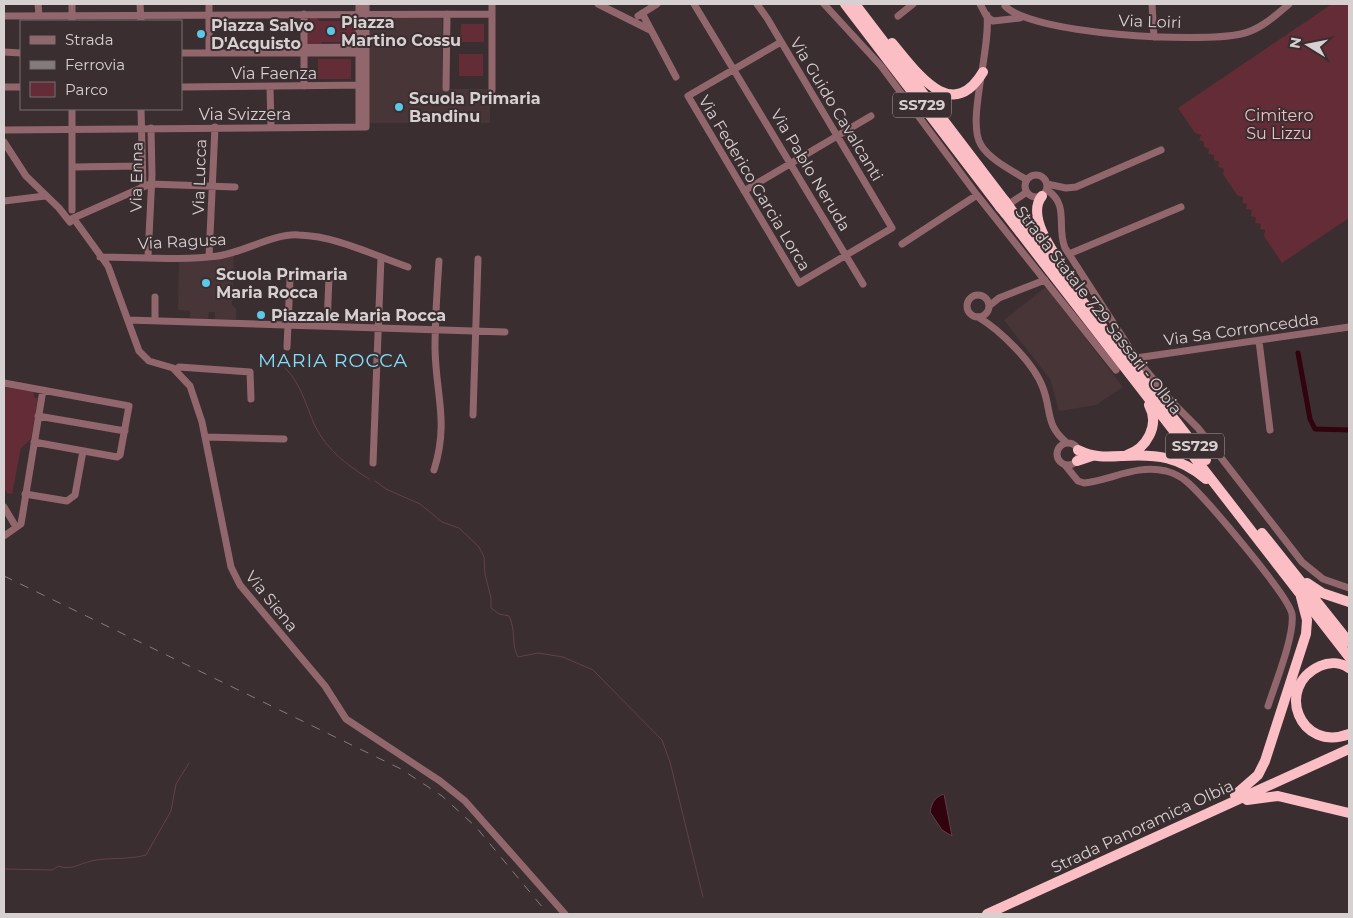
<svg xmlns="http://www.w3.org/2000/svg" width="1353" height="918" font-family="Montserrat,sans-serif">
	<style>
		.built { fill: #483537 }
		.green { fill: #632c36 }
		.water { fill: #30030f; stroke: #624049 }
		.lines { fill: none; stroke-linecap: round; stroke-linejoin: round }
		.stream { stroke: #624049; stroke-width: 1 }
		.canal { stroke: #30030f; stroke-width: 5 }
		.minor { stroke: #91676d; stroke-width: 7 }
		.highway { stroke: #fcbec5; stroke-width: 10 }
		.rail { stroke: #847b7c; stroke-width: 1; stroke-dasharray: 9 9; stroke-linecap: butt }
		.highway-bridge { stroke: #fcbec5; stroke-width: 10 }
		.poi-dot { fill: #5cc7e7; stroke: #3a2e30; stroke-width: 2 }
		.labels { text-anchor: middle; stroke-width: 4; stroke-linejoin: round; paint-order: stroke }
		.shield { fill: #3a2e30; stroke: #a89fa1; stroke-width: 1 }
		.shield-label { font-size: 15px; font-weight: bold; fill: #d7d0d1 }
		.street-label { font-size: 16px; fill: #d7d0d1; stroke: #3a2e30 }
		.poi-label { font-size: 16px; font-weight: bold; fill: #d7d0d1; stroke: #3a2e30; text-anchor: start }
		.park-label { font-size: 16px; fill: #f2bec4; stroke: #3a2e30 }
		.quarter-label { font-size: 19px; letter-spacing: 1px; fill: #7fdffd; stroke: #3a2e30 }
	</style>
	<rect width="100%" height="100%" fill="#3a2e30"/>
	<path class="built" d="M368 17H442L443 89H490V123H368Z
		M234 255 232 305 236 309V319H215V312H209L208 319 190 318V311L178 310 179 260 210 261Z
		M1046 287 1123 387 1096 405 1059 411 1050 379 1004 320Z"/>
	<path class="green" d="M1332 4H1349V218L1282 263 1264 236 1265 230 1260 229 1261 224 1255 223 1256 218 1251 216 1252 210 1246 209 1247 204 1242 203 1243 197 1237 195 1223 174 1224 169 1218 167 1219 162 1214 160V155L1208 154 1209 149 1204 147V142L1199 140 1201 135 1195 133 1178 108Z
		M310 17H316L319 21H356V42H321L322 45 307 46V28L310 25Z
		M461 24H484V42H460Z
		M459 54H483V76H459Z
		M318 59H351V79H318Z
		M4 387 34 392V397L38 398 31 439 21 448 12 494 7 493 4 487Z"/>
	<path class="water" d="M944 794 952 836 942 830 930 812C932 802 935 797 944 794Z"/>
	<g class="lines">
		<path class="stream" d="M285 368C301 383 306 406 315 426 327 450 347 465 369 479
			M375 481 386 489 420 504 442 522 459 528 479 547 484 557 485 574 491 598V608L499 614 509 616C516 629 511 645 518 657L538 653 563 657 593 670 662 740 670 762 703 897
			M4 869 52 870 59 866C70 871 79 864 91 861 109 857 129 860 146 855L171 811 176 784 189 763"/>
		<path class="canal" d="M1298 353 1310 419 1315 429 1349 430"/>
		<path class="minor" d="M38 4 39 15
			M72 4V21
			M140 4 141 21
			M209 4V53
			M598 4 650 30
			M694 4 863 284
			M757 4 767 18 892 228 799 283 688 96 781 42
			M824 4 881 66 977 195 1116 370
			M980 4 987 17 993 21 1020 18
			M1152 4 1154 37
			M1005 6C1033 35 1200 43 1241 34 1260 30 1275 16 1289 4
			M642 13 676 77
			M987 15C991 49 966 122 981 145 990 160 1013 171 1027 180
			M4 16 492 14
			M638 16 657 4
			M898 16 913 4
			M262 48 366 47
			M4 52 21 53
			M181 53H366
			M304 86V14
			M4 87H21
			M181 87 366 85
			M270 87 271 127
			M446 88 447 14
			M492 90V4
			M72 109V210
			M141 109 143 186
			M359 127V4
			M4 130 366 127V4
			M4 142 26 176 59 208 70 222
			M72 167 142 166
			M1025 186a11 11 0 1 1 22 0a11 11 0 1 1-22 0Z
			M1047 184 1066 188 1076 187 1161 150
			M1047 190C1070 205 1056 226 1065 248L1136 358 1173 403 1198 428 1302 562 1323 579 1349 588
			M744 191 871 116
			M4 201 45 196
			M1012 202 1027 192
			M74 219 108 266 139 351 149 361 173 368 190 386 202 422 231 567 240 585 325 686 346 719 440 781 465 801 565 914
			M69 220 150 184 235 187
			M902 244 977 195
			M1069 254 1181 207
			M100 257C139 257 180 261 218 256 245 252 274 233 299 235 336 236 373 255 408 267
			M148 257 152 175 151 128
			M209 257 215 127
			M967 306a11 11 0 1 1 22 0a11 11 0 1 1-22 0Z
			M989 306 999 298 1045 280
			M978 317C1000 330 1034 363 1043 388 1052 412 1045 425 1067 443
			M128 320 505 332
			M155 321V297
			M327 326 329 277
			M1259 341 1270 430
			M287 347 290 279
			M1136 358 1349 327
			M175 370 179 367 250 372 251 399
			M4 383 129 406 120 455 117 457 34 442
			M473 415 478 259
			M38 416 125 431
			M205 437 284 439
			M1057 454a11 11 0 1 1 22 0a11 11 0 1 1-22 0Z
			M373 463 381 257
			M1065 465 1078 481 1084 483C1112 480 1136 464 1166 471 1173 473 1180 476 1186 481 1204 496 1289 596 1292 614 1295 635 1275 684 1268 706
			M434 470C449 422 436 396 435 349 435 320 437 290 439 261
			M25 494 67 501 75 495 83 451
			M4 507 16 527
			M4 536 21 524 43 390"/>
		<path class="highway" d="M845 4 1000 207
			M855 4 1005 201
			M892 43C916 71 951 125 983 72
			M1042 196C1024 218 1060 261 1072 280
			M1010 208 1206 460
			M1005 213 1349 657
			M1078 450C1095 458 1106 457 1123 456 1158 454 1179 457 1206 479
			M1127 455C1147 448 1160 425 1149 405
			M1077 461 1092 456
			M1262 533 1349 642
			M1307 583 1322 593 1349 602
			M1349 668C1340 662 1329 662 1320 666 1274 687 1300 753 1349 734
			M1235 795 1258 775 1265 761 1306 634 1307 620 1301 597
			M1247 800 1278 796 1349 813
			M987 914 1349 749"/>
		<path class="rail" d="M4 576 401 769 442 796 476 827 548 914"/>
		<path class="highway-bridge" d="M1005 201 1010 208
			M1000 207 1005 213"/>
	</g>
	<g class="poi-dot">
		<circle cx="331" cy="31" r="5"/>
		<circle cx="201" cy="34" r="5"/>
		<circle cx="399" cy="107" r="5"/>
		<circle cx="206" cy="283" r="5"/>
		<circle cx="261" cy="315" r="5"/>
	</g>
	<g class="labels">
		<g class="shield">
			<rect x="893" y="92.5" width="58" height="25" rx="4"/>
			<rect x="1166" y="433.5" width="58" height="25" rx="4"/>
		</g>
		<g class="shield-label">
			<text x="922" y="110">SS729</text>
			<text x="1195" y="451">SS729</text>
		</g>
		<g class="street-label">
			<text transform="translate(1150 21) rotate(2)" y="6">Via Loiri</text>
			<text x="274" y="79">Via Faenza</text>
			<text transform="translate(837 109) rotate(59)" y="6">Via Guido Cavalcanti</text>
			<text x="245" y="120">Via Svizzera</text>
			<text transform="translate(811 170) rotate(59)" y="6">Via Pablo Neruda</text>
			<text transform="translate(136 177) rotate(-89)" y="6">Via Enna</text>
			<text transform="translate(199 177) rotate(-88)" y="6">Via Lucca</text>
			<text transform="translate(755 183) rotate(59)" y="6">Via Federico Garcia Lorca</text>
			<text transform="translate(182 241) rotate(-3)" y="6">Via Ragusa</text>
			<text transform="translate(1099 310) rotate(52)" y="6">Strada Statale 729 Sassari - Olbia</text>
			<text transform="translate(1241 329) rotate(-8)" y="6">Via Sa Corroncedda</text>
			<text transform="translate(272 601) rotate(51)" y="6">Via Siena</text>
			<text transform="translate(1142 826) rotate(-25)" y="6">Strada Panoramica Olbia</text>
		</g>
		<g class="poi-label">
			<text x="341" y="28">Piazza<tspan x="341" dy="18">Martino Cossu</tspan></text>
			<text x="211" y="31">Piazza Salvo<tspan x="211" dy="18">D'Acquisto</tspan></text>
			<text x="409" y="104">Scuola Primaria<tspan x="409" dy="18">Bandinu</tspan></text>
			<text x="216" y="280">Scuola Primaria<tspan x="216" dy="18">Maria Rocca</tspan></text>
			<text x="271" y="321">Piazzale Maria Rocca</text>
		</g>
		<g class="park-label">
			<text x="1279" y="121">Cimitero<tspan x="1279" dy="18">Su Lizzu</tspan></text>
		</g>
		<g class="quarter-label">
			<text x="333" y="367">MARIA ROCCA</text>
		</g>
	</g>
	<rect width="1353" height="918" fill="none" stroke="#d7d0d1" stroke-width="10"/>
	<rect x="20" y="20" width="162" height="90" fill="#3a2e30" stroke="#796f70"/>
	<rect x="30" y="36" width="25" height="8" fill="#91676d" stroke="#796f70"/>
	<text x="65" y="45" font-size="15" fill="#d7d0d1">Strada</text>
	<rect x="30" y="61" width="25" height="8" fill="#847b7c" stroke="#796f70"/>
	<text x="65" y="70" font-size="15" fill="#d7d0d1">Ferrovia</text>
	<rect x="30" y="82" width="25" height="15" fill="#632c36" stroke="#796f70"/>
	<text x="65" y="95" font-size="15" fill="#d7d0d1">Parco</text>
	<g transform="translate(1308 45) rotate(280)" stroke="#3a2e30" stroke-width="4" paint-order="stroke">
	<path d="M0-4L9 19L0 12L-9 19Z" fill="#d7d0d1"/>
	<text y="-8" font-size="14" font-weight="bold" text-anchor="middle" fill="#d7d0d1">N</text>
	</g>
</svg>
